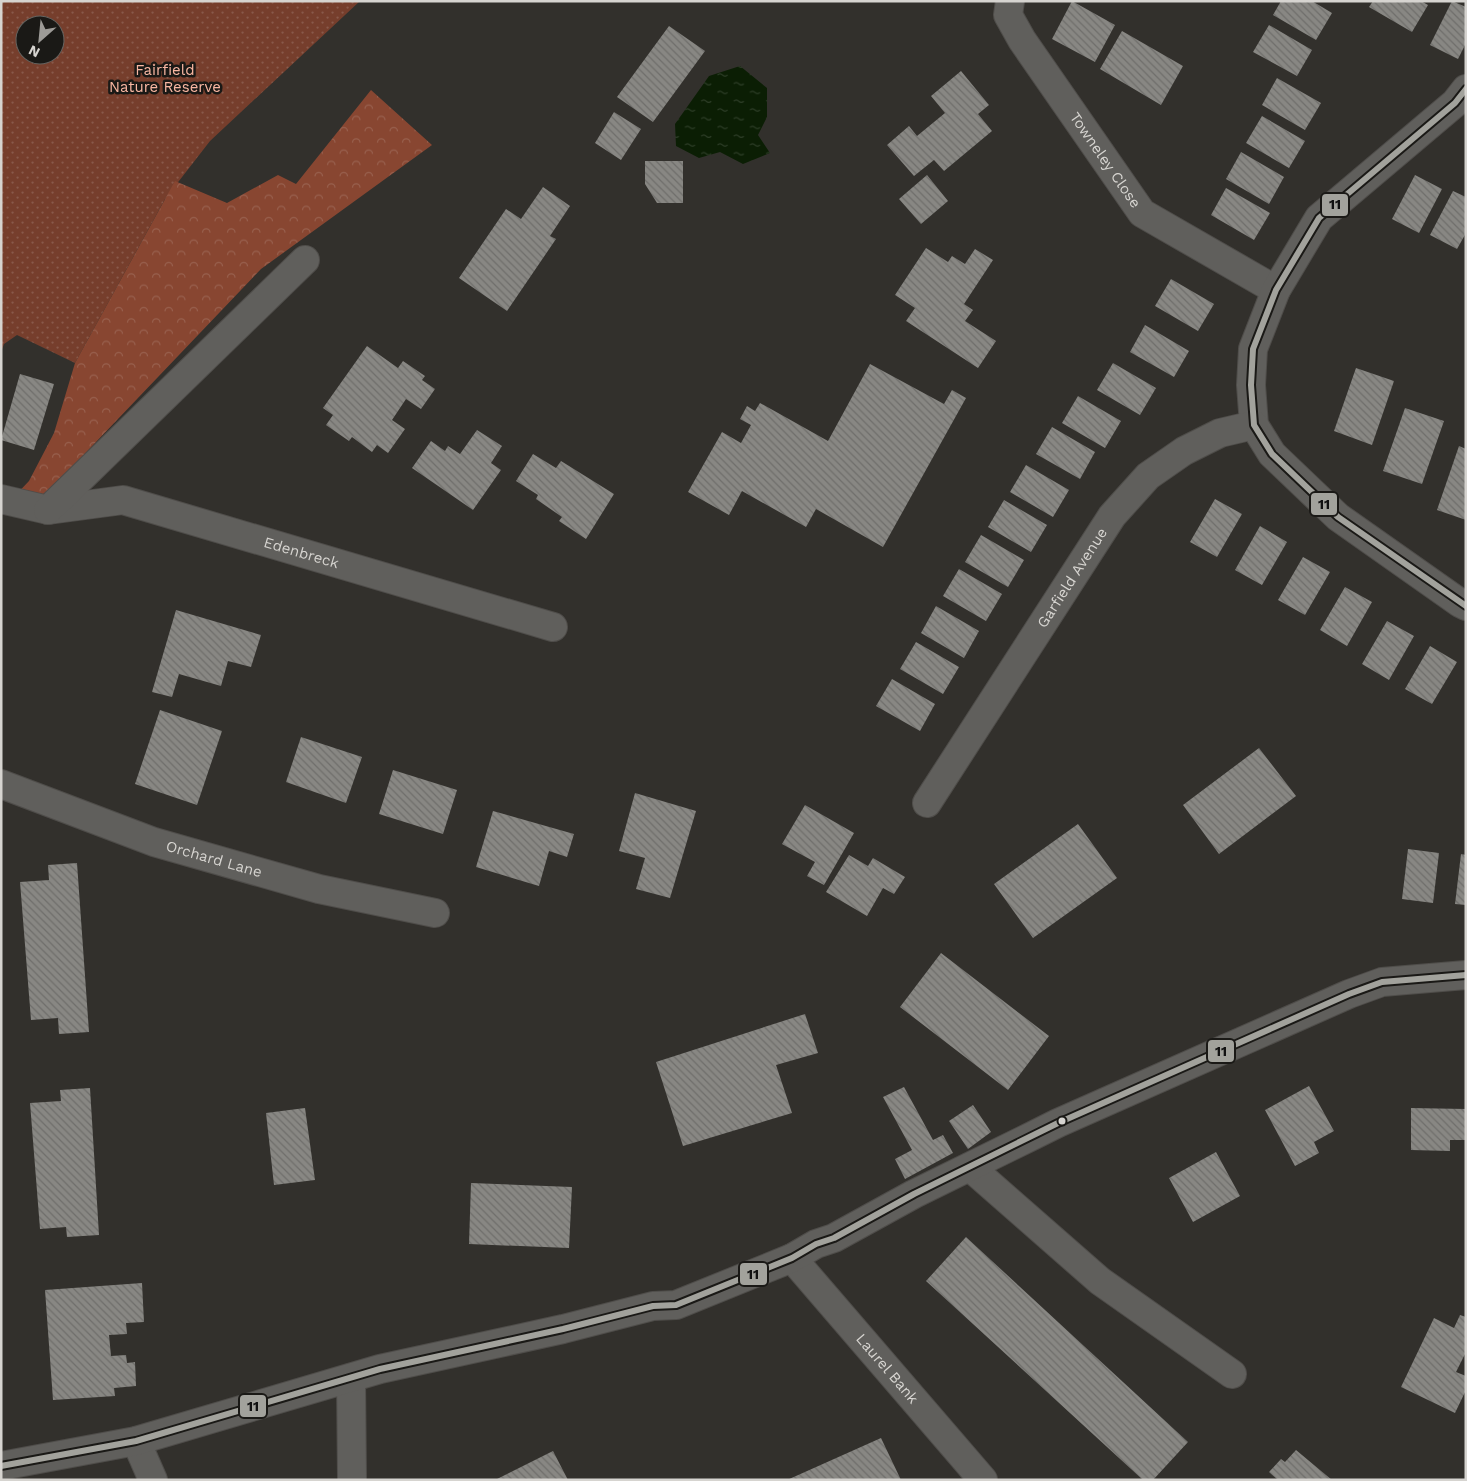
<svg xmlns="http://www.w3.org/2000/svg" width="1467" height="1481" font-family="'Work Sans',sans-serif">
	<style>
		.green { fill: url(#green-dots); fill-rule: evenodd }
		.forest { fill: url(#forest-crowns) }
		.water { fill: url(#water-ripples) }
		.building { fill: url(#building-back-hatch) }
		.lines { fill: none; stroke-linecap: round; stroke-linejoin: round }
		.minor-casing { stroke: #4f4d4a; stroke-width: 30 }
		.minor { stroke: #605f5c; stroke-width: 28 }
		.bus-1-casing { stroke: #1a1916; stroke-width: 10 }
		.bus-1 { stroke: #a2a29c; stroke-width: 6 }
		.bus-dot { fill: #d6d4d0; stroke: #1a1916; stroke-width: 2 }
		.labels { text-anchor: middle; stroke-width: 5; stroke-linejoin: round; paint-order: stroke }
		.park-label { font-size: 15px; fill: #f9b7a2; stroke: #1a1916 }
		.street-label { font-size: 15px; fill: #d6d4d0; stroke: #1a1916 }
		.line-badge { stroke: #1a1916; stroke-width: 2 }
		.pale-badge-label { font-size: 14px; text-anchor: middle; font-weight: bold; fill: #111 }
	</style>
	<defs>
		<pattern id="green-dots" width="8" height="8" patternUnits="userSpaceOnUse" patternTransform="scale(1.25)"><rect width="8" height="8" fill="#763e2c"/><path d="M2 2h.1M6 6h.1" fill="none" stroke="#89594a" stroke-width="1.8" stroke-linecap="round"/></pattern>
		<pattern id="forest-crowns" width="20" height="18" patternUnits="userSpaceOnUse" patternTransform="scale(1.25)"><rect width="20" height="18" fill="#884631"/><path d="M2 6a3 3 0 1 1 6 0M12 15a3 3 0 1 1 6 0" fill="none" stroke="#98604e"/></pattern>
		<pattern id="water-ripples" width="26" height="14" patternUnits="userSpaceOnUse" patternTransform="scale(1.25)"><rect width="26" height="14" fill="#0b1e04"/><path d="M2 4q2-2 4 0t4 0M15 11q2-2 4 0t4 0" fill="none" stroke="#2e3e28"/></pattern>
		<pattern id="building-back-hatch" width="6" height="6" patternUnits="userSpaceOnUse" patternTransform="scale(1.25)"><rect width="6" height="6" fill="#888783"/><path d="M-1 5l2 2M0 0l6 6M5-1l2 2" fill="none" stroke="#6f6e6b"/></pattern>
	</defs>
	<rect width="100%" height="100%" fill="#32302c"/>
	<path class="green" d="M1 1H360L210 141 165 199 75 363 17 335 4 344 1 352ZM25 25H55V55H25Z"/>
	<path class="forest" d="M371 90 432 145 261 269 55 485 48 510 10 501 29 481 54 433 75 363 175 181 227 203 278 175 296 184Z"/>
	<path class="water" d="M740 66 767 88V117L758 135 770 153 743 164 720 152 699 158 676 146 675 124 709 76Z"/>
	<path class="building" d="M1072 1 1115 25 1095 62 1052 39Z
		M1281 1H1312L1332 13 1316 40 1273 15Z
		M1373 1H1421L1428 5 1412 32 1369 7Z
		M1452 1 1466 7V43L1458 59 1430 45Z
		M1269 25 1312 50 1297 76 1253 52Z
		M669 26 705 51 653 122 617 97Z
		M1122 31 1183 66 1161 105 1100 69Z
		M961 71 989 105 978 114 992 131 944 171 934 160 914 176 887 145 909 126 917 136 945 113 931 96Z
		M1277 78 1321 103 1305 130 1262 105Z
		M614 112 641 129 621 160 595 143Z
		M1262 116 1305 141 1289 168 1246 143Z
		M1241 152 1284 177 1269 204 1226 179Z
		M645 161H683V203H657L645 184Z
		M927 175 948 201 921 224 899 199Z
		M1415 175 1442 189 1419 233 1392 219Z
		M543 187 570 206 550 236 556 239 507 311 459 278 506 209 521 219Z
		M1226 188 1270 213 1254 240 1211 215Z
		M1453 191 1466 197V233L1457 249 1430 235Z
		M926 248 948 262 952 256 965 264 975 249 993 260 964 304 973 310 965 321 996 341 978 368 906 321 915 308 895 295Z
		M1171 279 1214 304 1198 331 1155 306Z
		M1145 325 1189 351 1174 377 1130 352Z
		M367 346 398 368 403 361 425 376 422 380 435 389 421 409 406 399 392 420 405 429 388 453 377 445 372 452 352 437 349 441 326 425 333 415 323 408Z
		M1113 363 1156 388 1140 415 1097 390Z
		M870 364 944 404 952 390 966 398 883 547 816 509 806 527 742 491 729 515 688 492 722 432 741 443 751 425 740 419 747 406 755 411 760 403 828 441Z
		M1356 368 1394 381 1372 445 1334 431Z
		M20 374 54 384 34 450 1 440Z
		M1078 396 1121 421 1105 448 1062 423Z
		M1405 408 1444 421 1422 484 1383 471Z
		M1052 427 1095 452 1080 479 1036 454Z
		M477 430 502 446 491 463 501 470 473 510 412 468 431 441 445 451 448 446 460 454Z
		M1459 446 1466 449V520L1437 510Z
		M533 454 556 468 561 461 614 494 586 539 559 521 562 517 536 499 538 495 516 481Z
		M1026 465 1069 490 1053 517 1010 492Z
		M1215 499 1242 514 1217 557 1190 542Z
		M1004 500 1047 525 1031 552 988 527Z
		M1260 526 1287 542 1262 585 1235 570Z
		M981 535 1024 560 1008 587 965 562Z
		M1303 557 1330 572 1305 615 1278 600Z
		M959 569 1002 594 986 621 943 596Z
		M1345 587 1372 602 1347 646 1320 630Z
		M936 606 979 631 964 658 921 633Z
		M176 610 261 635 251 667 228 661 221 686 179 674 172 697 152 692Z
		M1387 621 1414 636 1389 680 1362 664Z
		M916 642 959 667 943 694 900 669Z
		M1430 646 1457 662 1432 704 1405 689Z
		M892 679 935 704 920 731 876 706Z
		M160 710 222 731 197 805 135 784Z
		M301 737 362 757 346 803 286 782Z
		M1259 748 1296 796 1219 854 1183 805Z
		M393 770 457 790 443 834 379 814Z
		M635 793 696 811 670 898 636 889 645 858 619 851Z
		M805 805 854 833 824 885 807 876 815 862 782 844Z
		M493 811 574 834 567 857 549 851 539 886 476 867Z
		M1078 824 1117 878 1033 938 994 884Z
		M1408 849 1439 853 1433 903 1402 899Z
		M1461 854 1466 855V905L1455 904Z
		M849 855 868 866 873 858 905 877 894 894 883 888 867 916 826 892Z
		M77 863 89 1032 59 1034 58 1018 31 1020 20 882 49 880 48 865Z
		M941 953 1049 1036 1008 1090 900 1007Z
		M805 1014 818 1053 776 1065 792 1113 683 1146 656 1062Z
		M1309 1086 1334 1131 1314 1142 1319 1153 1295 1166 1265 1110Z
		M904 1087 933 1140 943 1135 953 1153 905 1179 895 1159 912 1150 883 1097Z
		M90 1088 99 1235 67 1237 66 1227 40 1229 30 1103 61 1101 60 1090Z
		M973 1105 991 1132 968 1149 949 1121Z
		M305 1108 315 1180 274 1185 266 1113Z
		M1411 1108 1466 1109V1140H1450V1151L1411 1150Z
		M1216 1152 1240 1196 1193 1222 1169 1178Z
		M471 1183 572 1187 569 1248 469 1244Z
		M966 1237 1188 1442 1153 1480H1143L926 1281Z
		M142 1283 144 1322 126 1323 127 1334 109 1335 111 1356 126 1355 127 1363 135 1362 136 1386 114 1388 115 1396 53 1400 45 1290Z
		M1460 1315 1466 1317V1352L1456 1372 1466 1376V1390L1455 1413 1401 1387 1434 1318 1454 1328Z
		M881 1438 901 1480H787Z
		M1296 1450 1332 1480H1278L1269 1472 1281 1459 1285 1462Z
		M553 1451 568 1480H495Z"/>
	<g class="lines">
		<defs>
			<g id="minor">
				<path id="s1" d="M1010 1 1008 15 1022 40 1142 213 1276 290"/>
				<path d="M1466 89 1455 103 1319 218 1276 290 1253 349 1251 385 1254 425 1272 454 1338 517 1460 603 1466 606"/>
				<path id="s2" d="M1 499 48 510 123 500 553 627"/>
				<path d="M48 510 305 260"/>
				<path id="s3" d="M1 784 154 842 319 889 435 913"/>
				<path id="s4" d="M927 803 1112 516 1148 476 1184 451 1220 433 1254 425"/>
				<path d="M970 1167 1100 1281 1232 1374"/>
				<path id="s5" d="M792 1258 983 1480"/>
				<path d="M351 1378 352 1480"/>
				<path d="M136 1441 153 1480"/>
				<path d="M1 1466 136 1441 380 1369 563 1329 653 1306 676 1305 792 1258 816 1244 834 1238 914 1194 1032 1136 1058 1123 1349 994 1382 982 1466 975"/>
			</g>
		</defs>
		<use href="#minor" class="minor-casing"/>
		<use href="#minor" class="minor"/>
		<defs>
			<path id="bus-1" d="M1466 89 1455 103 1319 218 1276 290 1253 349 1251 385 1254 425 1272 454 1338 517 1466 606
				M1 1466 136 1441 380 1369 563 1329 653 1306 676 1305 792 1258 816 1244 834 1238 914 1194 1058 1123 1349 994 1382 982 1466 975"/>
		</defs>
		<use href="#bus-1" class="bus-1-casing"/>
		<use href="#bus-1" class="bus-1"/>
	</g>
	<circle class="bus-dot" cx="1062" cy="1121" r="4.5"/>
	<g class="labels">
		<g class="park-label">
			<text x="165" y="75">Fairfield<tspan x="165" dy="17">Nature Reserve</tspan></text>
		</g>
		<g class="street-label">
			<text dy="5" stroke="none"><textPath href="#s1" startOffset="189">Towneley Close</textPath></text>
			<text dy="5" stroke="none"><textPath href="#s2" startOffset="310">Edenbreck</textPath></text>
			<text dy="5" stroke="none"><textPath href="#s4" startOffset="268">Garfield Avenue</textPath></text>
			<text dy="5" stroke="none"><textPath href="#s3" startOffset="226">Orchard Lane</textPath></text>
			<text dy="5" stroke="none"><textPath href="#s5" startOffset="146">Laurel Bank</textPath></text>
		</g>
	</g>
	<g class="line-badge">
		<rect x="1321" y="193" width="28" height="24" rx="5" fill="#a2a29c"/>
		<rect x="1310" y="492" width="28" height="24" rx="5" fill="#a2a29c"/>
		<rect x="1207" y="1039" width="28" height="24" rx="5" fill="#a2a29c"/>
		<rect x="739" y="1262" width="29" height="24" rx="5" fill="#a2a29c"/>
		<rect x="239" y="1394" width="28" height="24" rx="5" fill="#a2a29c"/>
	</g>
	<g class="pale-badge-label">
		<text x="1335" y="209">11</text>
		<text x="1324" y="509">11</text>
		<text x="1221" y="1056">11</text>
		<text x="753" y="1279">11</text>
		<text x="253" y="1411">11</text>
	</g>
	<rect width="1467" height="1481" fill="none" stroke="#d6d4d0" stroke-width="5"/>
	<g transform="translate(40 40) rotate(207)"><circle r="24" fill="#1a1916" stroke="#656460"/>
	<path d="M0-4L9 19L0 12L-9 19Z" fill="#9d9b97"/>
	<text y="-8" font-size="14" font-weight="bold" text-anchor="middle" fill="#d6d4d0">N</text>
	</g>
</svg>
